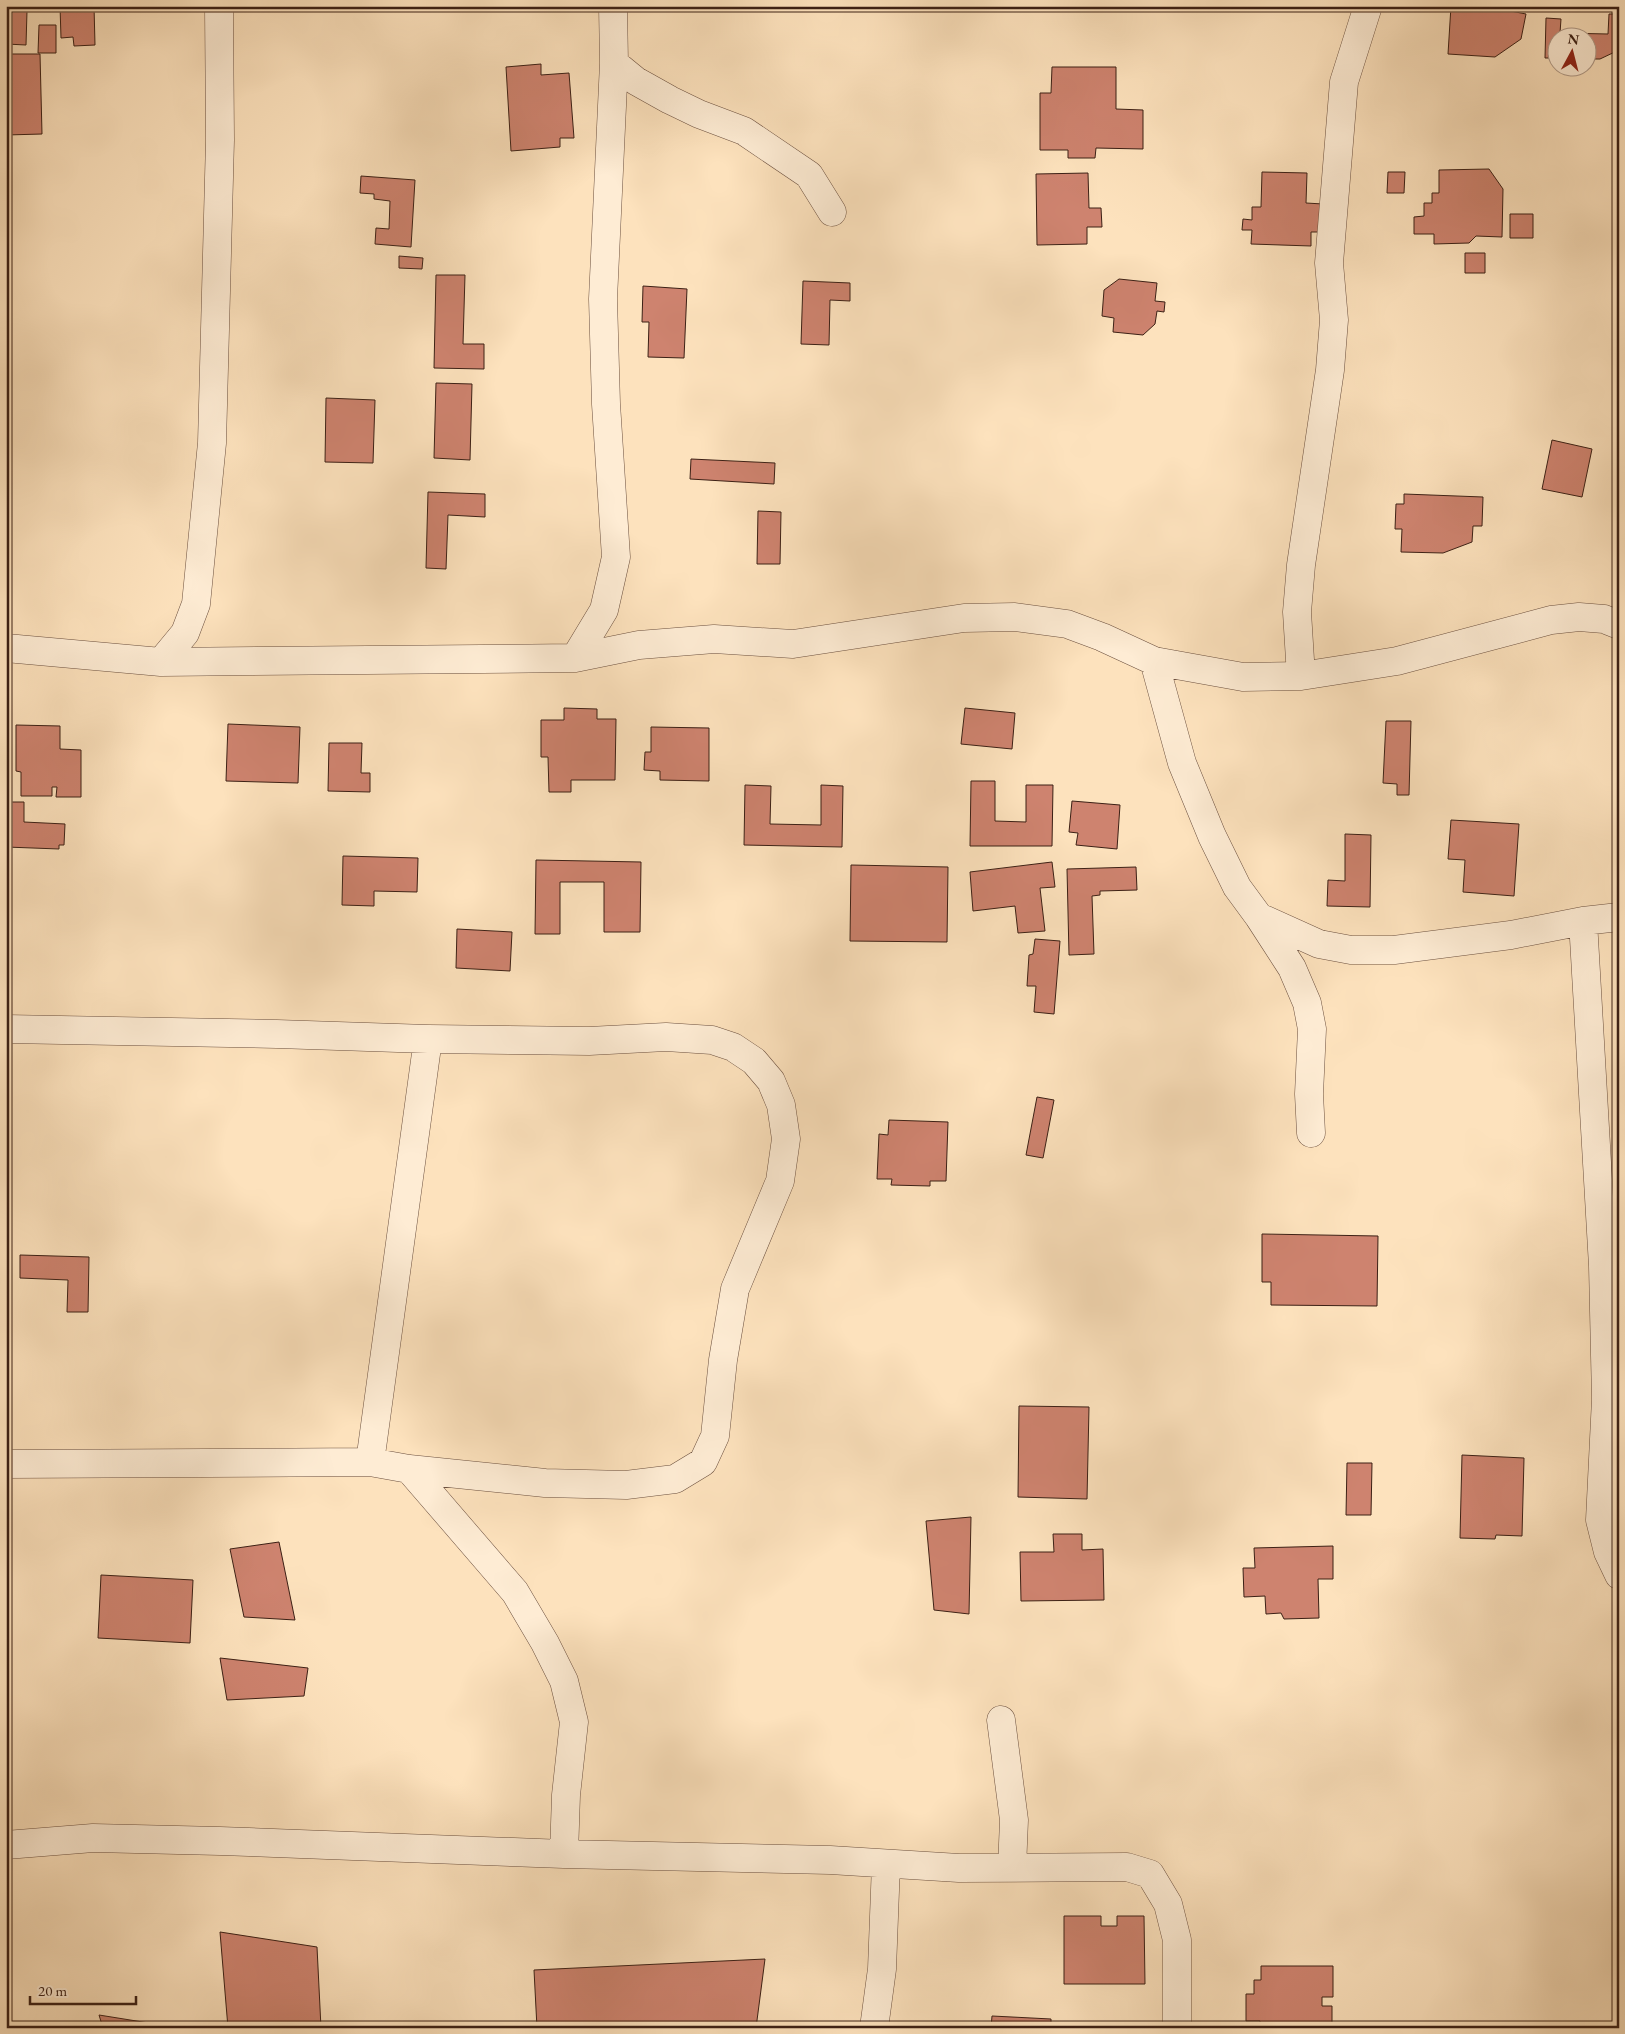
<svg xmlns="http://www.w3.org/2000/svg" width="1625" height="2034" font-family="'EB Garamond',serif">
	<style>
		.building { fill: #ce836f; stroke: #3c2015 }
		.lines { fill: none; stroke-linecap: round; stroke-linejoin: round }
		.minor-casing { stroke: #6c503f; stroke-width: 29 }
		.minor { stroke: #feecd4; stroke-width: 28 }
	</style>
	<rect width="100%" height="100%" fill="#fde2bd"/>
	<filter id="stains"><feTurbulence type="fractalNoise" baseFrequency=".004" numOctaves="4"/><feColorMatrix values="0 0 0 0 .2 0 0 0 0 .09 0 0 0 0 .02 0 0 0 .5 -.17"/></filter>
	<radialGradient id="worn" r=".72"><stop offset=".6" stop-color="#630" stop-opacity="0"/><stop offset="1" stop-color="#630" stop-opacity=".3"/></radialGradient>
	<path class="building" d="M6 6H38L37 11H27L26 45 6 44Z
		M60 6H94L95 45 74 46 73 37 61 38Z
		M1451 6H1485L1526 14 1521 39 1495 57 1448 54Z
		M1609 14H1619V50L1600 59H1588V38H1558V58H1545L1546 18 1561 19 1560 33 1608 34Z
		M39 25H56V53H38Z
		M6 54H40L42 134 6 135Z
		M541 64V75L569 73 574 138H560V147L511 151 506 67Z
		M1052 67H1116V109L1143 110V149L1096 148 1095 158H1068V150H1040V93H1051Z
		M1489 169 1503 189 1502 237 1476 236 1469 243 1434 244V234H1414V217L1424 216V203H1432V193H1439V170Z
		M1262 172 1307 173 1306 203 1323 204 1322 232H1311V246L1251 244 1252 230H1242L1243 219 1252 220V207H1261Z
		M1388 172H1405L1404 193H1387Z
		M1088 173 1089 208H1101L1102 227H1087V244L1037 245 1036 174Z
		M361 176 415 180 411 247 375 244 376 228 389 229 390 201 374 199V194L360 193Z
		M1510 214H1533V238H1510Z
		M1465 253H1485V273H1465Z
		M399 256 423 258 422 269 399 268Z
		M436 275H465L463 344H484V369L434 368Z
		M1119 279 1157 283 1155 301 1165 302 1164 312 1157 311 1155 324 1143 335 1113 332 1114 318 1102 316 1104 290Z
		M803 281 850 283V301L830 300 829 345 801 344Z
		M643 286 687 289 684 358 648 357 649 322H642Z
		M436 383 472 384 470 460 434 458Z
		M326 398 375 400 373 463 325 462Z
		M1552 440 1592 449 1582 497 1542 489Z
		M691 459 775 463 774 484 690 479Z
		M428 492 485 494V517L448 515 446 569 426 568Z
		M1404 494 1483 497 1482 526H1473L1472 542 1443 553 1401 552 1402 529H1395L1396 504H1404Z
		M758 511 781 512 780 564H757Z
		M564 708 597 709V719H616L615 780H571V792H549L548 757H541V720H564Z
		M965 708 1015 713 1012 749 961 744Z
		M1386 721H1411L1409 795H1397V784L1383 783Z
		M228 724 300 727 298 783 226 781Z
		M16 725 60 726V749L81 750V797H56L57 787H52V796H21V772L16 771Z
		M651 727 709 728V781L660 780V771L644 770 645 752H651Z
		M329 743H362L361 773H370V792L328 791Z
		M971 781H995V821L1026 822V785H1053L1052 846H970Z
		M745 785 771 786 770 824 821 825V785L843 786 842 847 744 845Z
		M1072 801 1120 805 1117 849 1076 845 1078 833 1069 832Z
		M9 802H24V822L65 824 64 845H59V849L6 847V812H9Z
		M1451 820 1519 824 1514 896 1463 892 1465 860 1448 859Z
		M1345 834 1371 835 1370 907 1327 906 1328 880 1345 881Z
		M343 856 418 858 417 892 374 891V906L342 905Z
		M536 860 641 862 640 932H604V882H560V934H535Z
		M1052 862 1055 887 1040 888 1045 931 1018 933 1015 906 973 911 970 872Z
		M851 865 948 867 947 942 850 941Z
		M1136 867 1137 890 1100 891V895L1092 896 1094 954 1069 955 1067 869Z
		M457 929 512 932 510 971 456 968Z
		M1035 939 1060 941 1054 1014 1034 1012 1036 986H1027L1029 955 1033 954Z
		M1037 1097 1054 1100 1043 1158 1026 1155Z
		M889 1120 948 1122 946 1181H930V1186L891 1185 892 1179H877L879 1134 888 1135Z
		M1262 1234 1378 1236 1377 1306 1271 1305V1282H1262Z
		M20 1255 89 1257 88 1312H67L68 1280 20 1278Z
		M1019 1406 1089 1407 1087 1499 1018 1497Z
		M1462 1455 1524 1458 1522 1536 1496 1535 1495 1539 1460 1538Z
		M1347 1463H1372L1371 1515H1346Z
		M971 1517 969 1614 934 1610 926 1521Z
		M1053 1534H1082V1550L1103 1549 1104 1600 1021 1601 1020 1552H1054Z
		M279 1542 295 1620 244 1617 230 1549Z
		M1333 1546V1579H1318L1319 1618 1284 1619 1281 1613 1266 1614 1265 1596 1244 1597 1243 1568H1255L1254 1548Z
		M101 1575 193 1580 190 1643 98 1638Z
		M220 1658 308 1668 304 1696 227 1700Z
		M1064 1916H1101V1926H1117V1916H1144L1145 1984H1064Z
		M220 1932 317 1947 321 2028H228Z
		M765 1959 756 2028H537L534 1970Z
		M1261 1966H1333V1997H1322V2006H1332V2028H1260V2021H1246V1994H1254V1980H1261Z
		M99 2015 180 2028H103Z
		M992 2016 1051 2019V2028H991Z"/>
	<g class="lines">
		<defs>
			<path id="minor" d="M614 63 636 81 670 100 699 114 744 131 809 175 832 212
				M6 648 161 662 575 658 639 645 714 639 793 644 964 618 1015 617 1067 624 1102 637 1154 661 1243 677 1301 676 1397 661 1551 620 1579 617 1604 619 1619 625
				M575 658 604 610 616 557 606 404 603 299 614 63 613 6
				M1154 661 1182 763 1212 836 1237 887 1259 917 1319 944 1351 950H1394L1511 935 1583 921 1619 917
				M161 662 185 633 196 604 212 443 220 140 219 6
				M1301 676 1297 612 1301 565 1330 370 1334 320 1329 263 1344 82 1368 6
				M1259 917 1292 968 1307 1003 1312 1029 1309 1094 1311 1133
				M1583 921 1603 1266 1606 1399 1600 1520 1608 1552 1619 1575
				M6 1029 277 1034 428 1039 589 1041 666 1037 712 1040 733 1047 754 1061 771 1081 781 1105 786 1139 780 1181 735 1289 723 1360 715 1436 703 1462 675 1479 626 1485 545 1483 409 1469 370 1462 6 1464
				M370 1462 428 1039
				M409 1469 515 1592 545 1643 564 1681 574 1722 566 1795 564 1854
				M1001 1720 1014 1820 1012 1868
				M6 1845 93 1838 220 1841 564 1854 830 1860 959 1868 1127 1867 1150 1874 1168 1904 1177 1940V2028
				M874 2028 882 1969 886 1864"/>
		</defs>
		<use href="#minor" class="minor-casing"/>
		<use href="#minor" class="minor"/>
	</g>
	<rect width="1625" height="2034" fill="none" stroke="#fde2bd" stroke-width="25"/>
	<rect x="8" y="8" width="1610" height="2019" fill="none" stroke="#3c2015" stroke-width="2.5"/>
	<rect x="12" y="12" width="1600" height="2009" fill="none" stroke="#3c2015"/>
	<g transform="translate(1572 52) rotate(7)"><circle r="24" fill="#feecd4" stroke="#b09a88"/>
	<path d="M0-4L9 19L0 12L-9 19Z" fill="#8f2418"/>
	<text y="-8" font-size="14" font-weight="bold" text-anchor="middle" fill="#3c2015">N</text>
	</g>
	<path d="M30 1996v8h106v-8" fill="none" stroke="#3c2015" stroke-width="2.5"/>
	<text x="38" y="1996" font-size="15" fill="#3c2015" stroke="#feecd4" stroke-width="4" paint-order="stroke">20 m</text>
	<rect width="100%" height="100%" filter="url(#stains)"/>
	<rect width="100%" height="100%" fill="url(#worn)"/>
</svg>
